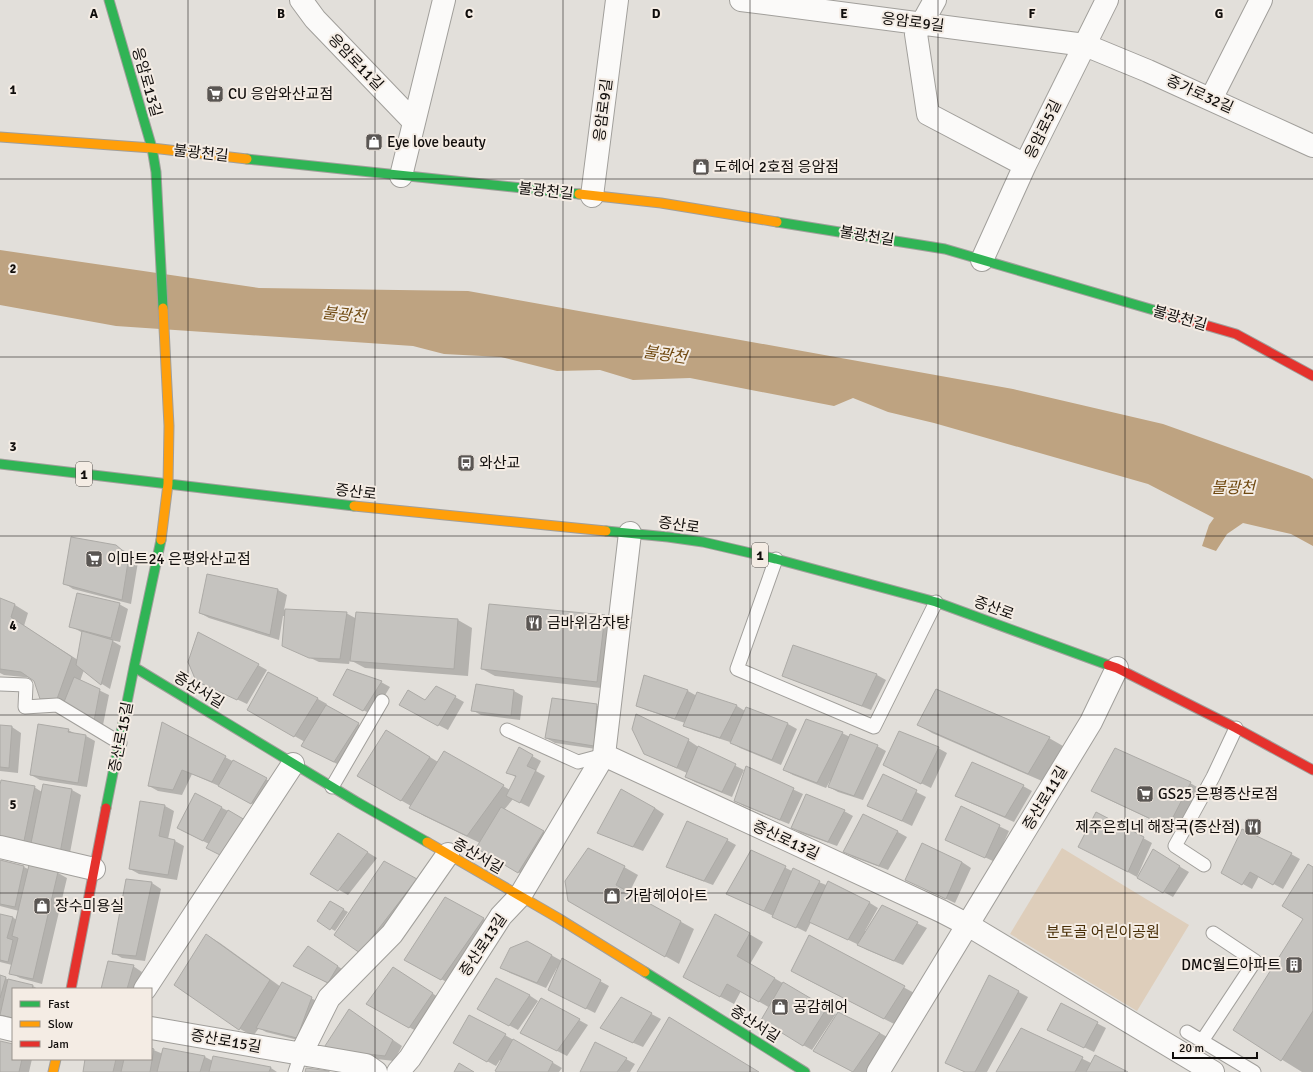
<svg xmlns="http://www.w3.org/2000/svg" width="1313" height="1072" font-family="Signika,'Noto Sans KR',sans-serif">
	<style>
		.green { fill: #decebb }
		.water { fill: #bea381 }
		.shadow { fill: #0003 }
		.building { fill: #c5c3bf; stroke: #acaaa6 }
		.lines { fill: none; stroke-linecap: round; stroke-linejoin: round }
		.lane-casing { stroke: #a19f9b; stroke-width: 15 }
		.street-casing { stroke: #a19f9b; stroke-width: 24 }
		.fast-casing { stroke: #a19f9b; stroke-width: 11 }
		.slow-casing { stroke: #a19f9b; stroke-width: 11 }
		.jam-casing { stroke: #a19f9b; stroke-width: 11 }
		.lane { stroke: #fbfaf9; stroke-width: 13 }
		.street { stroke: #fbfaf9; stroke-width: 22 }
		.fast { stroke: #30b455; stroke-width: 9 }
		.slow { stroke: #ff9f0a; stroke-width: 9 }
		.jam { stroke: #e5322d; stroke-width: 9 }
		.grid { fill: none; stroke: #100d0b; stroke-width: 1; stroke-opacity: 0.55 }
		.labels { text-anchor: middle; stroke-width: 4; stroke-linejoin: round; paint-order: stroke }
		.shield { fill: #f4ece4; stroke: #54504c; stroke-width: 1 }
		.shield-label { font-size: 14px; font-weight: bold; fill: #100d0b }
		.street-label { font-size: 15px; fill: #100d0b; stroke: #f4ece4 }
		.poi-label { font-size: 15px; fill: #100d0b; stroke: #f4ece4; text-anchor: start }
		.park-label { font-size: 15px; fill: #472d05; stroke: #f4ece4 }
		.water-label { font-size: 16px; font-style: italic; fill: #704910; stroke: #f4ece4 }
		.grid-label { font-size: 13px; text-anchor: middle; font-weight: bold; fill: #100d0b; stroke: #f4ece4; stroke-width: 4; stroke-linejoin: round; paint-order: stroke }
	</style>
	<rect width="100%" height="100%" fill="#e2dfda"/>
	<path class="green" d="M1062 848 1189 925 1137 1011 1010 934Z"/>
	<path class="water" d="M0 250 259 288 468 291 1013 389 1163 424 1309 476 1313 479V546L1291 534 1243 523 1227 534 1216 551 1202 546 1209 525 1214 518 1148 484 934 423 888 412 853 398 834 406 690 378 633 380 600 370 557 371 501 357 444 354 413 346 116 326 0 305Z"/>
	<path class="shadow" d="M115 546 125 551 138 562 131 604 73 589 64 583Z
		M208 575 278 590 287 595 284 610 346 613 357 619V613L458 620 472 628 468 676 365 668 350 660 349 664 319 662 283 645 285 616H283L279 640 209 618 200 613Z
		M0 599 15 605 28 613 24 626 78 660 83 633 70 626 119 604 128 609 120 642 111 640 121 646 110 689 102 684 84 670 80 681 109 695 103 725 55 706 41 698 35 680 33 678 4 675 0 673Z
		M605 616 618 624 610 689 495 676 482 669Z
		M794 646 877 675 886 680 871 710 793 680 784 675Z
		M258 665 267 670 247 704 207 685Z
		M269 674 318 699 327 704 326 706 367 729 343 767 302 746 305 742 248 710Z
		M381 682 390 687 373 715 343 700Z
		M514 691 523 696 520 720 481 715 472 710Z
		M688 691 697 696 737 706 745 711 788 724 797 729 781 765 740 748 730 742 693 730 685 725V723L646 710 637 705Z
		M455 697 464 702 448 730 409 710 425 701Z
		M596 705 606 710 603 750 555 743 546 738Z
		M162 723 275 784 261 808 219 786 192 774 182 795 158 791 149 786Z
		M919 725 1049 738 1063 746 1042 781 932 733Z
		M0 726 12 727 21 733 18 773 0 771Z
		M68 730 78 735 86 736 95 741 87 787 40 780 31 775Z
		M842 733 850 737 877 746 886 751 863 800 838 792 829 787 831 782 830 781 826 788 793 775 784 770Z
		M396 736 438 762 444 752 510 790 517 778 508 772 532 756 541 761 536 771 545 776 529 807 513 799 504 810 553 837 527 877 518 872 480 843 424 816 411 808V806L358 776Z
		M688 740 697 746V747L744 770 732 797 695 782 686 777 687 773 645 754Z
		M938 748 947 753 931 788 884 765Z
		M747 768 803 794 789 824 744 806 735 801Z
		M883 775 926 797 912 826 869 806Z
		M1190 783 1204 791 1182 834 1105 798 1092 791Z
		M1023 786 1032 791 1014 822 966 801 957 796Z
		M34 787 42 792 72 790 81 795 69 858 0 844V788Z
		M195 794 228 811 209 844 187 833Z
		M165 806 174 811 168 839 175 841 184 846 177 880 139 874 130 869Z
		M655 808 664 814 643 851 607 837 598 832Z
		M961 808 1009 831 995 862 946 839Z
		M844 811 853 816 837 846 801 833 792 828Z
		M898 832 907 837 888 870 853 857 844 852Z
		M338 834 377 858 348 895 311 874Z
		M1143 838 1152 843 1137 877 1089 851Z
		M727 840 736 845 713 885 676 871 668 866Z
		M751 851 792 871 870 903 878 908 865 931 867 932 883 907 927 928 903 965 867 950 859 945 811 922 806 932 728 894Z
		M1153 851 1189 872 1173 897 1138 878Z
		M1291 854 1300 859 1283 889 1259 876 1252 889 1223 873Z
		M0 861 24 867 28 869 29 866 58 873 67 878 42 984 20 978 11 973 12 965 0 962V915L12 917 17 920 19 911 0 906Z
		M962 862 971 868 955 903 906 880Z
		M384 863 417 880 369 958 335 935Z
		M624 867 638 875 629 893 694 929 679 964 569 901Z
		M1313 868V1072H1302L1234 1030 1304 919Z
		M127 880 152 883 161 889 145 961 122 958 113 953Z
		M445 899 493 924 450 984 406 959Z
		M331 903 348 912 335 931 318 921Z
		M716 915 763 942 750 964 836 1014 812 1050 803 1045 770 1008 741 991 734 1004 698 985Z
		M207 935 220 943 281 987 282 984 321 1003 306 1042 266 1032 259 1028 253 1036 240 1029Z
		M810 937 918 995 898 1026 806 979Z
		M527 942 562 961V960L609 986 595 1013 549 990 558 969 557 968 546 988 510 973 501 968Z
		M312 950 342 969 332 985 298 968Z
		M133 966 142 972 138 989H102Z
		M403 974 441 999 418 1032 367 1004Z
		M0 976 10 980 33 986 38 989H13V1021L0 1019Z
		M989 976 1028 997 987 1072H965L956 1068Z
		M529 995 538 1001 518 1030 488 1014Z
		M621 998 661 1019 643 1047 610 1033Z
		M1062 1005 1106 1028 1094 1052 1057 1034Z
		M349 1010 402 1046 394 1061 333 1054Z
		M469 1017 505 1035 562 1068 559 1072H499L502 1061 500 1060 496 1066 454 1043Z
		M579 1020 588 1025 567 1056 522 1033Z
		M1022 1029 1091 1063 1126 1072H997Z
		M880 1033 889 1038 866 1072H854L823 1056Z
		M0 1042 13 1045V1059H32L29 1072H0Z
		M151 1049 163 1054 164 1050 205 1057 213 1061 214 1057 271 1068 277 1072H84L86 1059H151Z
		M626 1059 635 1064 630 1072H582Z"/>
	<path class="building" d="M71 537 116 545 129 556 122 600 63 584Z
		M207 574 278 589 270 635 199 613Z
		M77 593 120 603 111 638 69 627Z
		M0 598 15 604 11 617 72 657 57 699H40L34 681 21 672 0 669Z
		M489 604 605 615 597 682 481 669Z
		M285 609 347 612 340 659 309 658 282 646Z
		M356 612 458 619 454 669 350 661Z
		M82 631 113 640 101 685 76 665Z
		M198 632 259 664 237 700 196 681 188 662Z
		M793 645 877 674 862 706 782 676Z
		M347 669 382 681 363 711 333 695Z
		M268 672 318 698 294 737 247 710Z
		M644 675 688 690 675 719 636 706Z
		M74 677 100 689 94 721 64 702Z
		M476 684 514 690 511 716 471 711Z
		M436 686 456 696 438 726 399 705 408 690 425 700Z
		M936 689 1050 737 1028 774 917 725Z
		M697 692 737 705 720 738 683 726Z
		M552 698 597 704 594 746 545 738Z
		M326 705 359 723 334 762 301 746Z
		M746 707 788 723 772 760 730 743Z
		M636 714 689 739 677 768 644 754 632 729Z
		M806 719 843 732 817 783 783 770Z
		M162 722 226 756 212 782 182 770 173 790 148 786Z
		M38 724 69 729 68 732 86 735 78 783 30 775Z
		M0 725 12 726 9 768 0 767Z
		M386 730 430 757 401 801 357 776Z
		M899 731 939 747 921 784 883 765Z
		M850 734 878 745 854 796 828 787Z
		M698 746 736 764 722 792 685 777Z
		M519 747 533 755 527 766 536 770 520 803 506 796 516 776 506 773Z
		M1115 748 1191 782 1168 827 1091 791Z
		M444 751 504 785 467 836 409 808Z
		M233 760 267 778 251 804 218 786Z
		M972 762 1024 785 1005 817 955 796Z
		M746 766 794 788 780 820 734 801Z
		M883 774 917 790 902 821 867 806Z
		M1 780 35 786 23 846 0 841V785Z
		M43 784 72 789 60 853 30 848Z
		M621 789 655 808 633 847 597 833Z
		M195 793 222 807 203 841 177 828Z
		M806 794 845 810 828 842 791 828Z
		M140 801 165 805 159 836 175 840 168 875 129 869Z
		M961 806 1000 825 985 858 945 840Z
		M501 807 544 831 518 873 476 848Z
		M228 810 245 820 222 856 206 848Z
		M1096 812 1144 837 1128 872 1078 847Z
		M863 814 898 831 879 866 843 852Z
		M687 821 728 839 704 881 666 867Z
		M1242 829 1292 853 1273 885 1250 872 1242 885 1221 873Z
		M338 833 368 852 338 891 310 874Z
		M922 843 962 862 946 899 905 880Z
		M588 848 625 866 616 885 681 921 665 957 568 901 565 881Z
		M1153 849 1180 866 1163 893 1137 878Z
		M751 850 786 866 764 911 726 894Z
		M0 860 24 866 15 907 0 904Z
		M384 861 417 879 360 953 334 935Z
		M1308 864 1313 867V1011L1281 1061 1233 1030 1303 919 1282 906Z
		M29 865 58 872 33 979 9 974 18 938 12 936Z
		M793 868 820 881 796 928 772 917Z
		M126 879 152 882 136 956 112 954Z
		M828 881 870 902 848 940 809 922Z
		M445 897 484 918 441 980 404 960Z
		M330 901 344 909 330 930 317 921Z
		M882 905 918 922 894 961 857 945Z
		M0 914 13 917 7 938 13 940 8 962 0 960Z
		M715 914 750 933 737 956 775 978 759 1002 727 984 720 997 683 977Z
		M206 934 270 980 239 1030 174 985Z
		M809 935 905 986 884 1019 791 971Z
		M527 941 552 955 537 983 500 968 510 948Z
		M308 946 338 966 328 983 293 966Z
		M562 958 601 980 586 1009 548 990Z
		M108 961 134 965 127 989H101Z
		M393 967 433 993 409 1028 366 1004Z
		M0 975 6 977 0 998Z
		M989 975 1019 991 975 1072H965L945 1063Z
		M496 978 530 995 509 1026 477 1009Z
		M8 979 33 985 32 989H13V1018L0 1015Z
		M282 982 312 997 297 1038 256 1028Z
		M783 982 827 1008 803 1046 761 1020Z
		M621 997 652 1013 633 1043 600 1028Z
		M541 998 580 1019 557 1051 520 1033Z
		M1061 1003 1098 1022 1084 1048 1047 1030Z
		M349 1009 393 1040 385 1056 323 1049Z
		M838 1012 880 1033 853 1072 813 1051Z
		M469 1015 506 1034 487 1062 453 1043Z
		M669 1017 759 1072H637Z
		M1021 1028 1083 1057 1075 1072H996Z
		M513 1039 553 1062 548 1072H497L495 1071Z
		M0 1041 13 1044V1059H22L19 1072H0Z
		M595 1042 627 1058 617 1072H580Z
		M151 1048 154 1049 150 1072H121L124 1059H151Z
		M163 1048 205 1056 200 1072H157Z
		M1095 1055 1128 1072H1086Z
		M213 1056 271 1067 269 1072H209Z
		M85 1059H116L113 1072H83Z
		M459 1063 474 1072H454Z
		M306 1068 329 1071V1072H305Z"/>
	<g class="lines">
		<defs>
			<path id="lane" d="M776 559 737 669 874 727 936 602
				M0 684 26 685 25 707 57 705 120 743
				M507 730 578 762 604 755
				M332 787 382 701
				M1204 865 1175 846 1213 777 1236 728
				M1187 1032 1254 1072
				M1202 1041 1255 961 1213 933
				M295 1072 301 1054"/>
			<path id="street" d="M301 0 315 19 414 122
				M741 0 1085 45 1148 71 1313 146
				M935 0 916 34 928 114 1025 165
				M1211 99 1261 0
				M401 176 444 0
				M592 196 617 0
				M982 260 1025 165 1107 0
				M604 755 941 911 968 925 1213 1072
				M0 847 94 869
				M145 989 293 764
				M0 1027 13 1030
				M151 1028 366 1065 376 1072
				M301 1054 329 998 392 934 448 854
				M398 1072 410 1058 501 916 520 896 604 755 630 533
				M878 1072 1091 722 1117 668"/>
			<path id="fast" d="M109 0 152 148 156 172 163 308
				M247 159 579 194
				M777 222 945 249 1157 311
				M0 464 354 506
				M606 531 668 537 703 542 776 559 936 602 1108 665
				M134 667 357 802 427 842
				M106 808 134 667 161 540
				M645 972 805 1072"/>
			<path id="slow" d="M0 137 152 148 247 159
				M579 194 661 203 777 222
				M354 506 606 531
				M161 540 168 484 169 426 163 308
				M427 842 558 918 645 972
				M53 1072 56 1059"/>
			<path id="jam" d="M1157 311 1236 334 1313 376
				M1108 665 1117 668 1236 728 1313 770
				M71 989 106 808"/>
		</defs>
		<use href="#lane" class="lane-casing"/>
		<use href="#street" class="street-casing"/>
		<use href="#fast" class="fast-casing"/>
		<use href="#slow" class="slow-casing"/>
		<use href="#jam" class="jam-casing"/>
		<use href="#lane" class="lane"/>
		<use href="#street" class="street"/>
		<use href="#fast" class="fast"/>
		<use href="#slow" class="slow"/>
		<use href="#jam" class="jam"/>
	</g>
	<path class="grid" d="M188 0V1072M375 0V1072M563 0V1072M750 0V1072M938 0V1072M1125 0V1072M0 179H1313M0 357H1313M0 536H1313M0 715H1313M0 893H1313"/>
	<defs>
		<symbol id="supermarket-square" viewBox="-11 -11 22 22"><rect x="-9" y="-9" width="18" height="18" rx="4" fill="#5a5653" stroke="#f4ece4"/><path d="M-6-5.5h2.5l.6 2H6L4.5 2H-2.5L-4.4-4H-6ZM-1.5 3.2a1.3 1.3 0 1 0 .1 0ZM3 3.2a1.3 1.3 0 1 0 .1 0Z" fill="#fff"/></symbol>
		<symbol id="shop-square" viewBox="-11 -11 22 22"><rect x="-9" y="-9" width="18" height="18" rx="4" fill="#5a5653" stroke="#f4ece4"/><path d="M-5-2.5h2.3a2.7 3.5 0 0 1 5.4 0H5L5.5 6h-11ZM-1.5-2.5h3a1.5 2.3 0 0 0-3 0Z" fill="#fff"/></symbol>
		<symbol id="bus-square" viewBox="-11 -11 22 22"><rect x="-9" y="-9" width="18" height="18" rx="4" fill="#5a5653" stroke="#f4ece4"/><path d="M-5-6H5V4H4V6H2V4H-2V6H-4V4H-5ZM-3.5-4V0h7V-4ZM-3.5 1.2v1.5H-2V1.2ZM2 1.2v1.5H3.5V1.2Z" fill="#fff"/></symbol>
		<symbol id="restaurant-square" viewBox="-11 -11 22 22"><rect x="-9" y="-9" width="18" height="18" rx="4" fill="#5a5653" stroke="#f4ece4"/><path d="M-5-6h1v4h1v-4h1v4h1v-4h1v5L-1.5 .5V6h-2V.5L-5-1ZM5-6V6H3V1.5H1.5Q1.5-4 5-6Z" fill="#fff"/></symbol>
		<symbol id="building-square" viewBox="-11 -11 22 22"><rect x="-9" y="-9" width="18" height="18" rx="4" fill="#5a5653" stroke="#f4ece4"/><path d="M-4-6H4V6H1V3H-1V6H-4ZM-2.5-4.3h1.7v1.8h-1.7ZM.8-4.3h1.7v1.8H.8ZM-2.5-1h1.7V.8h-1.7ZM.8-1h1.7V.8H.8Z" fill="#fff"/></symbol>
	</defs>
	<g fill-rule="evenodd">
		<use href="#supermarket-square" x="205" y="84" width="20" height="20"/>
		<use href="#shop-square" x="364" y="132" width="20" height="20"/>
		<use href="#shop-square" x="691" y="157" width="20" height="20"/>
		<use href="#bus-square" x="456" y="453" width="20" height="20"/>
		<use href="#supermarket-square" x="84" y="549" width="20" height="20"/>
		<use href="#restaurant-square" x="524" y="613" width="20" height="20"/>
		<use href="#supermarket-square" x="1135" y="784" width="20" height="20"/>
		<use href="#restaurant-square" x="1243" y="817" width="20" height="20"/>
		<use href="#shop-square" x="602" y="886" width="20" height="20"/>
		<use href="#shop-square" x="32" y="896" width="20" height="20"/>
		<use href="#building-square" x="1284" y="955" width="20" height="20"/>
		<use href="#shop-square" x="770" y="997" width="20" height="20"/>
	</g>
	<g class="labels">
		<g class="shield">
			<rect x="76" y="462" width="16" height="24" rx="3"/>
			<rect x="752" y="543" width="16" height="24" rx="3"/>
		</g>
		<g class="shield-label">
			<text x="84" y="479">1</text>
			<text x="760" y="560">1</text>
		</g>
		<g class="street-label">
			<text transform="translate(913 22) rotate(7)" y="5">응암로9길</text>
			<text transform="translate(356 62) rotate(46)" y="5">응암로11길</text>
			<text transform="translate(147 82) rotate(74)" y="5">응암로13길</text>
			<text transform="translate(1200 94) rotate(24)" y="5">증가로32길</text>
			<text transform="translate(603 110) rotate(-83)" y="5">응암로9길</text>
			<text transform="translate(1043 129) rotate(-64)" y="5">응암로5길</text>
			<text transform="translate(201 153) rotate(6)" y="5">불광천길</text>
			<text transform="translate(546 191) rotate(6)" y="5">불광천길</text>
			<text transform="translate(867 236) rotate(9)" y="5">불광천길</text>
			<text transform="translate(1180 318) rotate(16)" y="5">불광천길</text>
			<text transform="translate(356 492) rotate(7)" y="5">증산로</text>
			<text transform="translate(679 525) rotate(8)" y="5">증산로</text>
			<text transform="translate(994 608) rotate(20)" y="5">증산로</text>
			<text transform="translate(199 690) rotate(31)" y="5">증산서길</text>
			<text transform="translate(121 737) rotate(-79)" y="5">증산로15길</text>
			<text transform="translate(1045 798) rotate(-59)" y="5">증산로11길</text>
			<text transform="translate(786 840) rotate(25)" y="5">증산로13길</text>
			<text transform="translate(478 856) rotate(30)" y="5">증산서길</text>
			<text transform="translate(483 945) rotate(-56)" y="5">증산로13길</text>
			<text transform="translate(755 1024) rotate(32)" y="5">증산서길</text>
			<text transform="translate(226 1041) rotate(10)" y="5">증산로15길</text>
		</g>
		<g class="poi-label">
			<text x="228" y="99">CU 응암와산교점</text>
			<text x="387" y="147">Eye love beauty</text>
			<text x="714" y="172">도헤어 2호점 응암점</text>
			<text x="479" y="468">와산교</text>
			<text x="107" y="564">이마트24 은평와산교점</text>
			<text x="547" y="628">금바위감자탕</text>
			<text x="1158" y="799">GS25 은평증산로점</text>
			<text x="1240" y="832" text-anchor="end">제주은희네 해장국(증산점)</text>
			<text x="625" y="901">가람헤어아트</text>
			<text x="55" y="911">장수미용실</text>
			<text x="1281" y="970" text-anchor="end">DMC월드아파트</text>
			<text x="793" y="1012">공감헤어</text>
		</g>
		<g class="park-label">
			<text x="1103" y="937">분토골 어린이공원</text>
		</g>
		<g class="water-label">
			<text transform="translate(344 314) rotate(6)" y="6">불광천</text>
			<text transform="translate(665 354) rotate(8)" y="6">불광천</text>
			<text x="1233" y="493">불광천</text>
		</g>
	</g>
	<g class="grid-label">
		<text x="94" y="18">A</text>
		<text x="281" y="18">B</text>
		<text x="469" y="18">C</text>
		<text x="656" y="18">D</text>
		<text x="844" y="18">E</text>
		<text x="1032" y="18">F</text>
		<text x="1219" y="18">G</text>
		<text x="13" y="94">1</text>
		<text x="13" y="273">2</text>
		<text x="13" y="451">3</text>
		<text x="13" y="630">4</text>
		<text x="13" y="809">5</text>
	</g>
	<rect x="12" y="988" width="140" height="72" fill="#f4ece4" stroke="#99938d"/>
	<rect x="20" y="1001" width="20" height="6" fill="#30b455" stroke="#99938d"/>
	<text x="48" y="1008" font-size="12" fill="#100d0b">Fast</text>
	<rect x="20" y="1021" width="20" height="6" fill="#ff9f0a" stroke="#99938d"/>
	<text x="48" y="1028" font-size="12" fill="#100d0b">Slow</text>
	<rect x="20" y="1041" width="20" height="6" fill="#e5322d" stroke="#99938d"/>
	<text x="48" y="1048" font-size="12" fill="#100d0b">Jam</text>
	<path d="M1173 1052v6h84v-6" fill="none" stroke="#100d0b" stroke-width="2"/>
	<text x="1179" y="1052" font-size="12" fill="#100d0b" stroke="#f4ece4" stroke-width="3" paint-order="stroke">20 m</text>
</svg>
